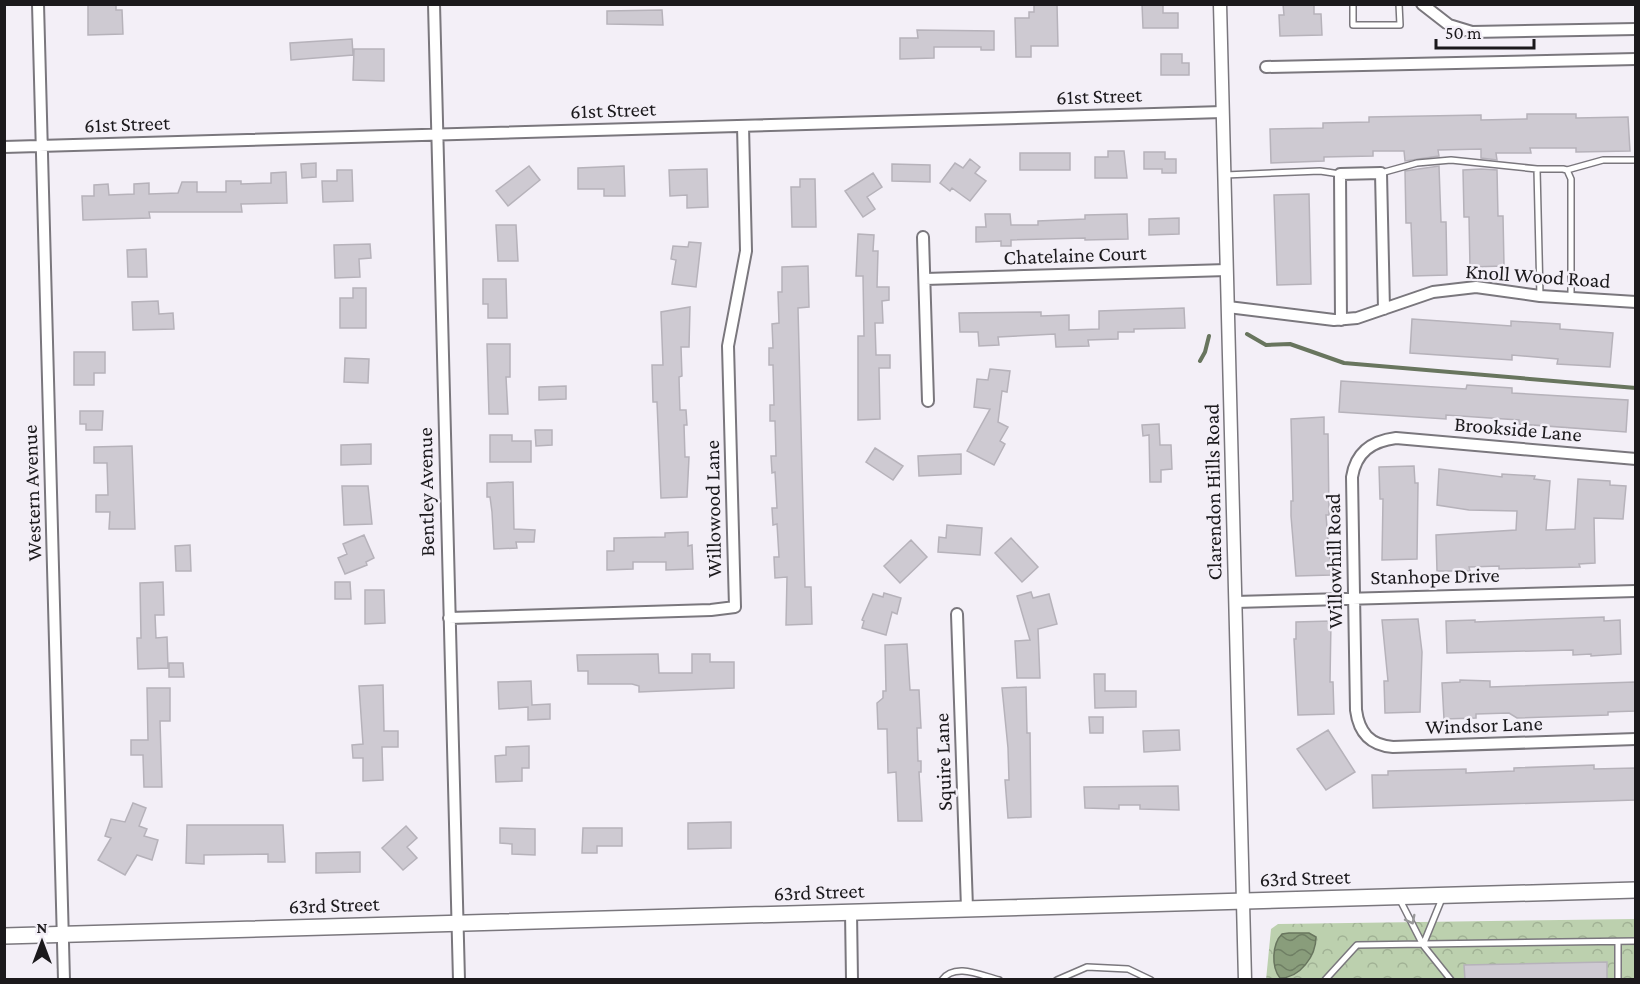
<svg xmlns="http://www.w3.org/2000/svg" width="1640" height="984" font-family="'Crimson Pro',serif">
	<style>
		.park { fill: url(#park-crowns) }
		.water { fill: url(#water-waves); stroke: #68755e; stroke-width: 1.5 }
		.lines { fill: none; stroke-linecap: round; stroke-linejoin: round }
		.stream { stroke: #68755e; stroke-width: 4 }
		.building { fill: #cecad2; stroke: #b6b2ba; stroke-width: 1.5 }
		.service-casing { stroke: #7a777d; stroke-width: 8 }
		.minor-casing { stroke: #7a777d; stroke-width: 14 }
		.tertiary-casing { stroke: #7a777d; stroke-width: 15 }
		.secondary-casing { stroke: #7a777d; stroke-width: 18 }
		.service { stroke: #fff; stroke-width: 5 }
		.minor { stroke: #fff; stroke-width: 10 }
		.tertiary { stroke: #fff; stroke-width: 12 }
		.secondary { stroke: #fff; stroke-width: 15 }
		.oneway { stroke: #989899 }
		.labels { text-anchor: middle; stroke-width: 5; stroke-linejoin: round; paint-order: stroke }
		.street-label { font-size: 21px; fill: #1b191c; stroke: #f3eff7 }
	</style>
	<defs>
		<pattern id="park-crowns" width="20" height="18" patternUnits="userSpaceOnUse" patternTransform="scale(1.5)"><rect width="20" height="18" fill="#bcd0ae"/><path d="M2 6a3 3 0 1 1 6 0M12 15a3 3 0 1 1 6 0" fill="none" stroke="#a1b295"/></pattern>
		<pattern id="water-waves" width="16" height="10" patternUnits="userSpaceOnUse" patternTransform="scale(1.5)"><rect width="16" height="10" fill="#899d7b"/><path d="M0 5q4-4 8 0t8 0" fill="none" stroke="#6f7f64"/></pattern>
	</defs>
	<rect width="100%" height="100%" fill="#f3eff7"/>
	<path class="park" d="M1635 919V979L1266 980 1271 929 1278 924Z"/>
	<path class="water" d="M1289 933H1309L1316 937C1316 956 1300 978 1280 978 1271 967 1272 944 1282 934Z"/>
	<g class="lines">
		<path class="stream" d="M1247 334 1266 345 1290 344 1344 363 1636 388
			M1200 361 1205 352 1209 336"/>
	</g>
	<path class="building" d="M88 4H116V10H122L123 34 88 35Z
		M1034 4H1057L1058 46H1031V57H1016L1015 18H1029V12H1034Z
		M1142 4H1163V13H1178V28H1143Z
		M1283 4H1314V14H1321L1322 35 1280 36 1279 15H1284Z
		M662 10 663 25 607 24V11Z
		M917 30 994 31V50H981V47H934V58L900 59V38H918Z
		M352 39 353 55 291 60 290 43Z
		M354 49H384V81L353 80Z
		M1161 54H1182V63H1189V75H1161Z
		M1527 114H1576V118L1628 117 1630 151 1576 152V148H1530L1531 153H1496L1497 160 1481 158V149L1438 150 1439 156 1405 161 1404 151H1373V156L1324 157V161L1271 163 1270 129 1323 128V123L1369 122V117L1481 115V120L1527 119Z
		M1108 151H1124L1127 178H1095V157H1108Z
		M1144 152H1165V159H1176V173H1162V169H1144Z
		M1020 153H1070V170H1020Z
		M970 159 980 167 975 173 986 181 970 201 952 188 950 191 940 183 955 163 963 168Z
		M316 163V177L302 178 301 164Z
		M892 164 930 165V182L892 181Z
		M529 166 540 180 508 206 496 191Z
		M624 166 625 196H604V189H578V168Z
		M1439 166 1441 222H1446L1447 275 1413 276 1411 223H1406L1405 171Z
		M707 169 708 207 687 208V195L670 196 669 170Z
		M1481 169 1497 170 1498 216H1503L1504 266 1470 267 1469 217H1464L1463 170Z
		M337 170H352L353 201 323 202 322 181H337Z
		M286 172 287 203 241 204 242 212H149L150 218 83 220 82 196H94V185L108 184 109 195 134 194V184L149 183V194L178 193 182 182H197V192H226V181H241V184L271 183V173Z
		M873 173 882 187 867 197 875 209 863 217 845 191Z
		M800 179H815L816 227H792L791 187H800Z
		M1309 194 1311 284 1277 285 1274 195Z
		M985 214H1010L1011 225H1038V221L1085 219V215L1127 214 1128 239 1085 240V238L1011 240V246H1001V241L976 242V227H986Z
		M1179 218V234L1149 235V219Z
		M496 225H516L518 261H498Z
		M858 234 874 235 873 251H878L877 287H889V300L882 301 883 323H875L876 355H890V368H879L880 419 858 420V336H864L863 276H856Z
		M689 242 701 243 696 287 672 284 676 260 671 259 673 246 688 247Z
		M370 244 371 258 359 259 360 277 335 278 334 245Z
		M146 249 147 277H128L127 250Z
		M808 266 809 307 798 308 805 587H811L812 624 786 625 787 577 775 578 774 557H779L777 524 773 525 772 508H777L775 472 772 473 771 456H776L775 421H770V405H774L773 365H769V348H773L772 324 779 323 778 292H782V267Z
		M483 279H506L507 318H488V304H483Z
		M353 288H366V328H340V298H353Z
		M158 301 159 314 173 313 174 329 133 330 132 302Z
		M690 307 689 347H681L682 376 679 377 680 410H686L687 425H684L685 457H689L687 497 661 498 657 402H653L652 365H663L661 312Z
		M1184 308 1185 328 1134 329V332H1118V339L1088 340 1089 346 1056 347 1055 334 998 337 999 345 979 346 978 332H960L959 313 1041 312V316L1069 315V330L1099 329V311Z
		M1412 319 1511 326V321L1560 324V329L1613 333 1610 367 1557 364 1558 359 1512 355V360L1410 353Z
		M487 344H510V377H506L508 414H489Z
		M74 352H105V373H94V385H74Z
		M345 358 369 359 368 383 344 382Z
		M990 369 1010 371 1007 392 1002 391 998 422 1008 427 1000 441 1005 444 994 465 967 451 990 409 974 407 977 379 988 380Z
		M1341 381 1466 389 1467 385 1512 388V393L1628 400 1626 432 1519 424V420L1446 415V419L1339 412Z
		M566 386V399L539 400V387Z
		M80 411H103L102 430H86V424H80Z
		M1324 417V434H1328L1329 515H1326L1331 575 1296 576 1291 516V501H1293L1291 419Z
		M1159 424 1160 445H1171L1172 469 1161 470V482H1150L1149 435 1143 436 1142 425Z
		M535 430H552V445L536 446Z
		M490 435H512V441H531V462H490Z
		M371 444V464L341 465V445Z
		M132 446 135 529H109L110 512H96V495H108L107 463H94V447Z
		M875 448 903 466 893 480 866 462Z
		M961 454V474L919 476 918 456Z
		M1414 466 1415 483H1418L1417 559 1382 560 1383 499H1380L1379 467Z
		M1439 469 1502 477V474L1535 476 1534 479 1550 481 1546 530 1575 529 1578 479 1610 481V485L1626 486 1623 519 1594 518 1595 563 1579 564 1580 567 1499 569V566L1469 567 1470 571H1437L1436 535 1516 530 1517 511 1469 510 1437 505Z
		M513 482 514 529 535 530 534 542H516L517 548 494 549 492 512 490 497H487V483Z
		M342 486H368L372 524 344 525Z
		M947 525 982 528 980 555 938 552 939 537 946 538Z
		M688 532V546L692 545 693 569 666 570V562H633V569L607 570V551H614V538L665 537V533Z
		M364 535 374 558 366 562 367 565 345 574 338 558 347 554 343 544Z
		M1011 538 1038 567 1022 582 995 553Z
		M911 540 927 557 900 583 884 566Z
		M190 545 191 571H176L175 546Z
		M163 582 164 615H155L156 638 167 637 168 668 138 669 137 638H141L140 583Z
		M335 582H350L351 599H335Z
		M365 590H384L385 623 365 624Z
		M1031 592 1033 598 1049 594 1057 624 1038 629 1040 678H1017L1015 641 1030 640 1017 596Z
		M884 593 901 598 897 614 892 612 886 635 862 628 864 621 862 620 873 594 883 597Z
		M1604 617V621L1620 620 1621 654 1591 656V654L1573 655V650L1447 653 1446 621 1475 620V622Z
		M1418 619 1422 652 1420 712 1385 713 1384 681H1388L1382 620Z
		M1331 621 1330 682H1333L1334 714 1298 715 1294 639H1296V622Z
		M907 644 910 690H919L921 728H917L918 761H921V772H919L922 821H898L896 772 888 773 887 729H878L877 703 883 698V691H886L885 645Z
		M658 654 659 673H692V654H710V662H734V688L639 692V686L632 684H588V671H578L577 655Z
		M169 663H183L184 677H169Z
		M1094 674H1105V691H1136V707L1095 708Z
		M1460 680 1490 681V687L1635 682V711L1608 712V715L1517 718 1509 713 1476 714V718L1444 719 1442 683 1460 682Z
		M531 681 532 705 550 704V719L528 720V707L499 709 498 682Z
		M383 685 384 731H398V747H382L383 780 363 781V758H353L352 745 363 744 359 686Z
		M1026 687 1027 733H1030L1031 817 1008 818 1005 780H1009L1008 748 1002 688Z
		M147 688H170V721H160L162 787H144L143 755H131V740H148Z
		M1089 717H1103V733H1090Z
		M1179 730 1180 750 1144 752 1143 731Z
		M1328 730 1355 772 1326 790 1297 749Z
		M529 746V768H522V781L496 782 495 756 506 755V747Z
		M1594 765V769L1635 768V800L1373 808 1372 775H1388V771L1466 769V773L1514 771V768Z
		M1178 786 1179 810 1140 809V805H1119V809L1085 808 1084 787Z
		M133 803 146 808 139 826 147 829 144 836 158 840 152 860 137 855 125 875 98 860 111 838 105 836 111 819 125 822Z
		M731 822V848L688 849V823Z
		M187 825H283L285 862H268V854L204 855V864L186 863Z
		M406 826 417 838 407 847 417 858 403 870 382 848Z
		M500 828 535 829V855L512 854V844L500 843Z
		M583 828H622V846H597V853H582Z
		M360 852V872L316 873V853Z
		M1607 962V980H1465L1464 965Z"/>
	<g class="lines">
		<defs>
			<path id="service" d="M1353 4V25H1400L1399 4
				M1567 170 1603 160H1636
				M1381 173 1417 163 1451 160 1537 169
				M1225 175 1320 171 1340 174
				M1540 296 1537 169H1563L1567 170 1571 179V298
				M1399 898 1423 945 1451 980
				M1618 943V980
				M1423 945 1443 896
				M942 980C955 962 982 976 999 980
				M1057 980 1087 967 1128 969 1151 980
				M1325 980 1357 945 1636 941"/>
			<path id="minor" d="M38 4 64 980
				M434 4 459 980
				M1422 4 1449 25 1472 32 1636 29
				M1266 67 1636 59
				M4 147 1223 112
				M923 237 928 401
				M925 279 1227 270
				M1228 307 1334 320 1357 318 1433 292 1476 287 1540 296 1636 302
				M1341 320 1340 174 1381 173 1384 309
				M1636 459 1396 438C1372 441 1356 452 1352 477L1356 710C1359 733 1370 745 1393 747L1636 739
				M1235 602 1636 591
				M957 614 967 908
				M449 618 711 610 735 607 728 346 746 251 743 126
				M851 912 852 980"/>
			<path id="tertiary" d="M1220 4 1245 980"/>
			<path id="secondary" d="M4 936 1636 890"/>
		</defs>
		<use href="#service" class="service-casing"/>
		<use href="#minor" class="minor-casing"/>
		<use href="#tertiary" class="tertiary-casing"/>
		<use href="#secondary" class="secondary-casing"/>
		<use href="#service" class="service"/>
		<use href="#minor" class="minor"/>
		<use href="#tertiary" class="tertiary"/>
		<use href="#secondary" class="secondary"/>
	</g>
	<defs><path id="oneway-chevron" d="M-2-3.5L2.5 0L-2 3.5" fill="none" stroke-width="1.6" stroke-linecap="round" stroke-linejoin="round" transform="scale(1.5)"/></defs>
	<use class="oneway" href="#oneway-chevron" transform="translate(1411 920) rotate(63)"/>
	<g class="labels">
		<g class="street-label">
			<text transform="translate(1099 96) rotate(-2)" y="7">61st Street</text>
			<text transform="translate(613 110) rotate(-2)" y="7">61st Street</text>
			<text transform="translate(127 124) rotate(-2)" y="7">61st Street</text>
			<text transform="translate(1075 255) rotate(-2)" y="7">Chatelaine Court</text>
			<text transform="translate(1538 276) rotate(4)" y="7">Knoll Wood Road</text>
			<text transform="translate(1518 429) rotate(5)" y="7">Brookside Lane</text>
			<text transform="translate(426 492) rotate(-91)" y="7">Bentley Avenue</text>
			<text transform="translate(1213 492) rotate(-91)" y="7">Clarendon Hills Road</text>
			<text transform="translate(32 493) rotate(-92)" y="7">Western Avenue</text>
			<text transform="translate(713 509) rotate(-91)" y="7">Willowood Lane</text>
			<text transform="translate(1334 561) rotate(-91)" y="7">Willowhill Road</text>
			<text transform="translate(1435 576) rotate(-1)" y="7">Stanhope Drive</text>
			<text transform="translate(1484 725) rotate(-2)" y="7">Windsor Lane</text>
			<text transform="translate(943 762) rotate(-92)" y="7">Squire Lane</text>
			<text transform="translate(1305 878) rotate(-2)" y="7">63rd Street</text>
			<text transform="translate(819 892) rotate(-2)" y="7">63rd Street</text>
			<text transform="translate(334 905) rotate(-2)" y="7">63rd Street</text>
		</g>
	</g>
	<rect width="1640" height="984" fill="none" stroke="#1b191c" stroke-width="12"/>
	<g transform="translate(42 942)" stroke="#f3eff7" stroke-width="4.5" paint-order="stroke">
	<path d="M0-4.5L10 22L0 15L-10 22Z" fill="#1b191c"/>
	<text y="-9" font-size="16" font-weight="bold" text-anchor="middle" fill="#1b191c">N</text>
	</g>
	<path d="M1436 39v9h98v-9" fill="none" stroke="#1b191c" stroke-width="3"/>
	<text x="1445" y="39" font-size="18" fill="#1b191c" stroke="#f3eff7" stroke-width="4.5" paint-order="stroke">50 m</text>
</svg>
